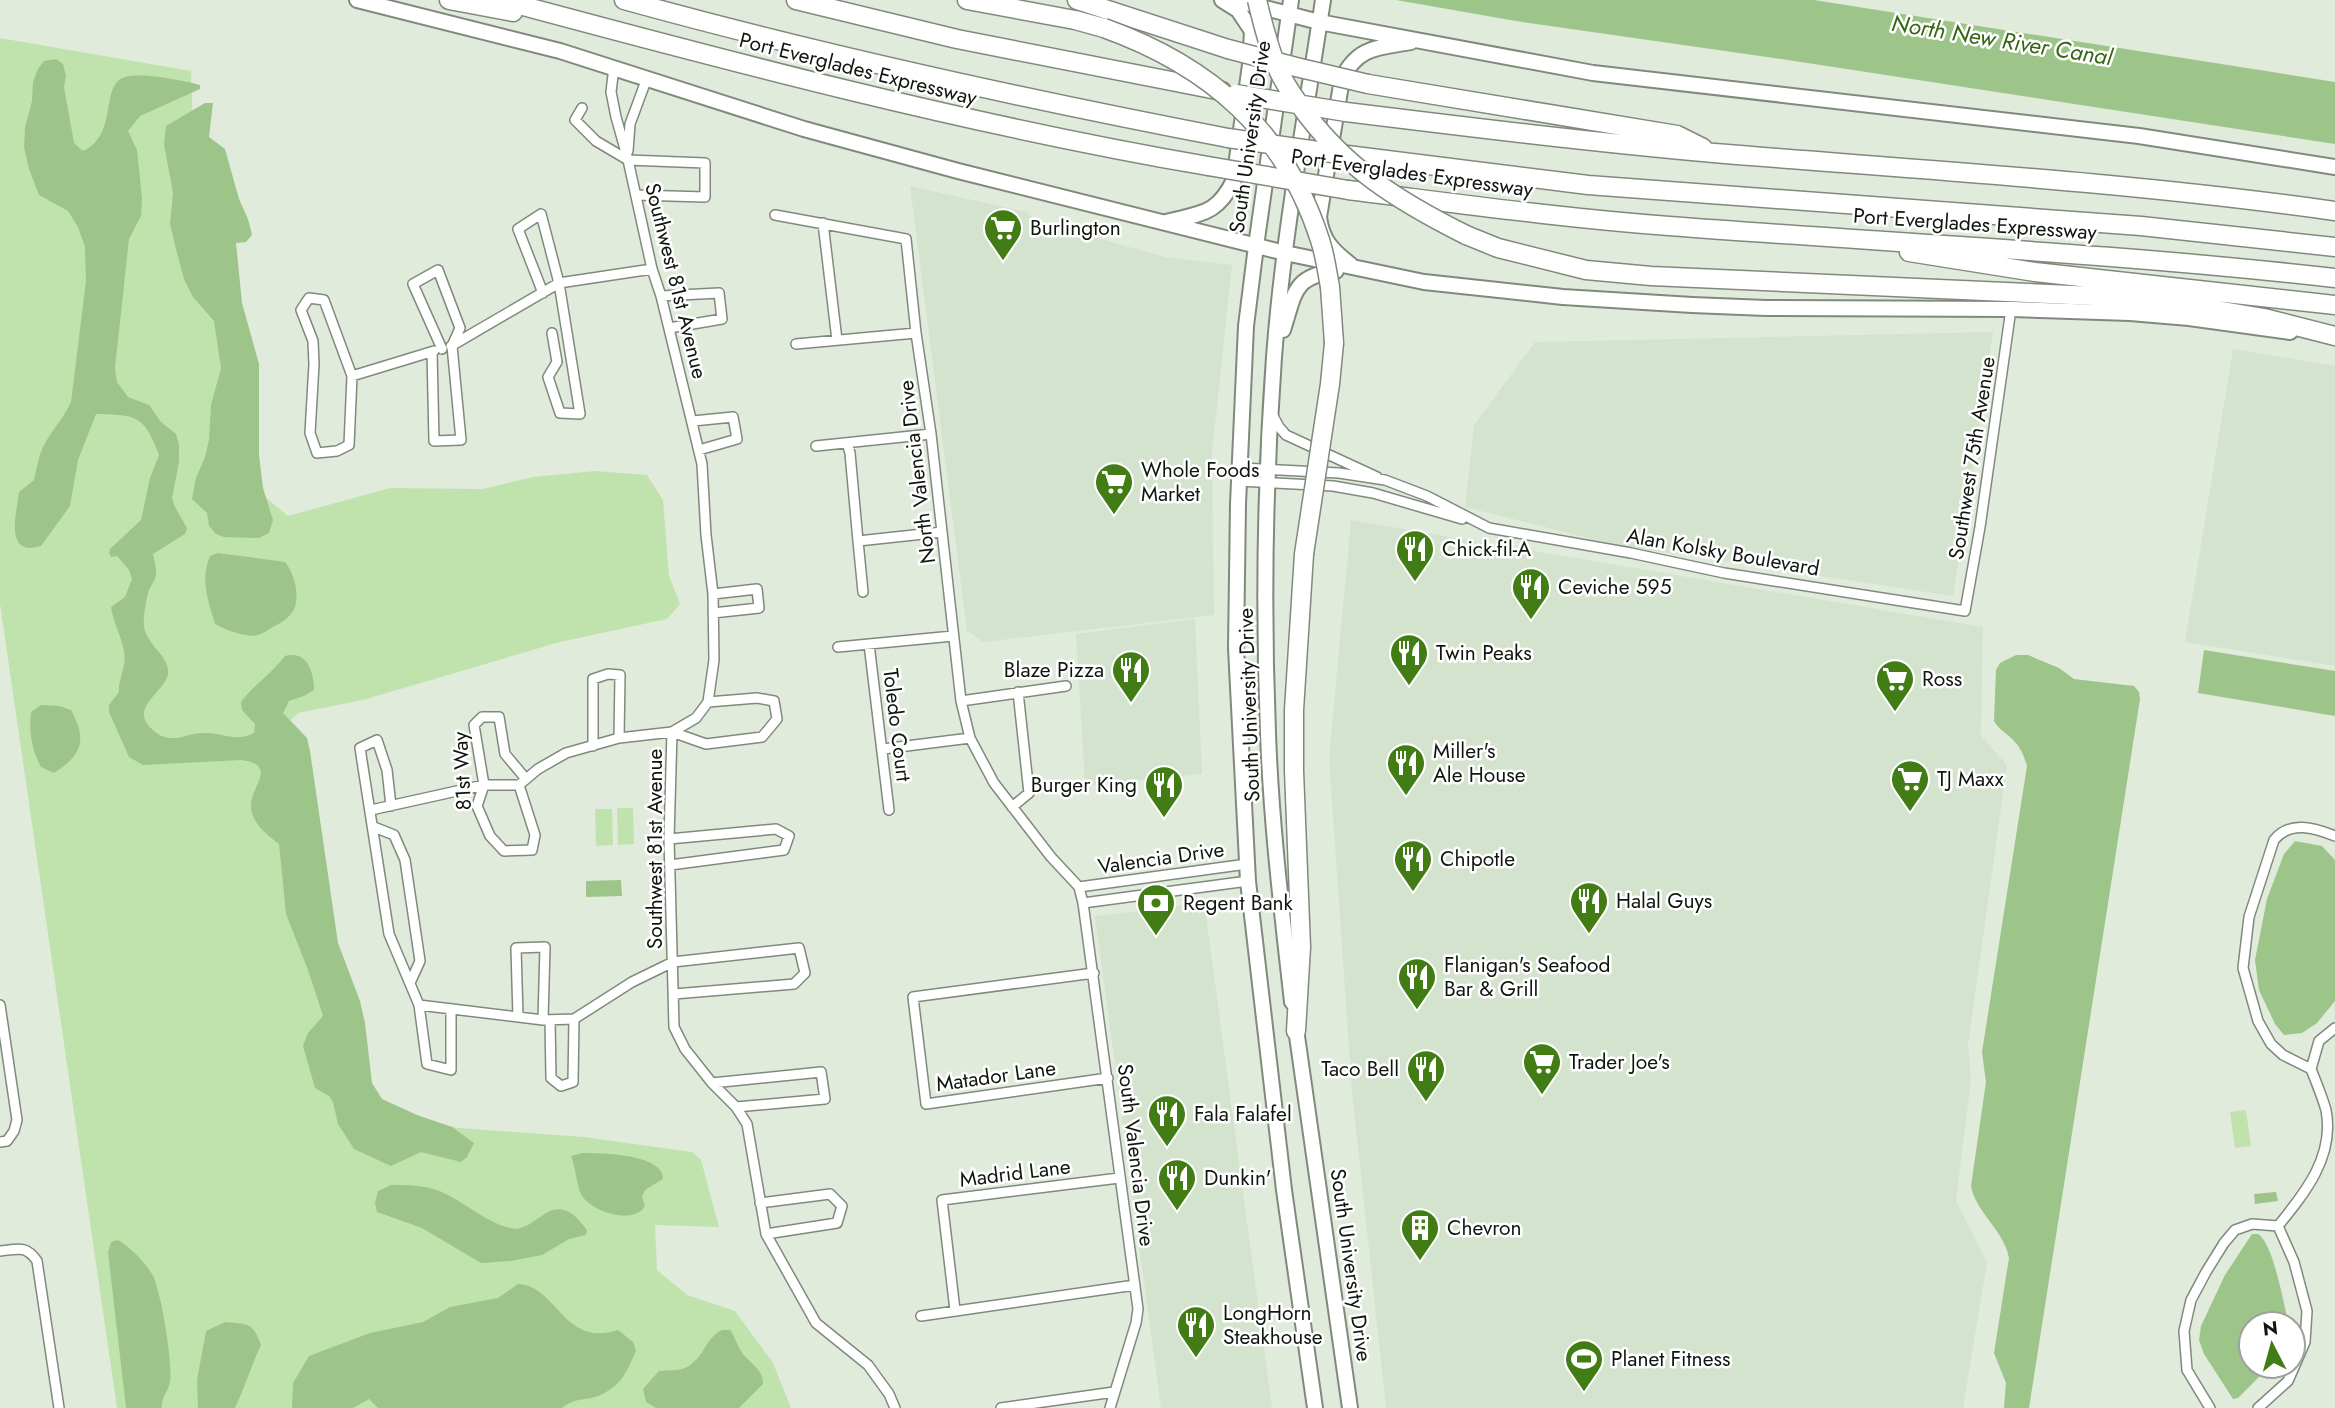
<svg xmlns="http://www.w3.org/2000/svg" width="2335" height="1408" font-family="Jost,sans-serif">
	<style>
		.built { fill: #d4e3cd }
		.green { fill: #c0e3ae }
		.water { fill: #9dc489 }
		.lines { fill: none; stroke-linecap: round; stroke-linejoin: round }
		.street-casing { stroke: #808a7c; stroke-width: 12 }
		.primary-casing { stroke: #808a7c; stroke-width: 18 }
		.highway-casing { stroke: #808a7c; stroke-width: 21 }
		.street { stroke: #fff; stroke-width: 9 }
		.primary { stroke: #fff; stroke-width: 14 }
		.highway { stroke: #fff; stroke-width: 18 }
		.highway-bridge-casing { stroke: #808a7c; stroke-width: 21; stroke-linecap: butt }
		.highway-bridge { stroke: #fff; stroke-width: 18 }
		.labels { text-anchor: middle; stroke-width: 5; stroke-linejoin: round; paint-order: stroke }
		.street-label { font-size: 21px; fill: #111510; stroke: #fff }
		.poi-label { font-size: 21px; fill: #111510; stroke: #fff; text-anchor: start }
		.water-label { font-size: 23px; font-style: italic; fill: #376515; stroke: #fff }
	</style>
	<rect width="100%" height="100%" fill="#e1ebdc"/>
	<path class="built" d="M910 186 1027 212 1036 221 1165 257 1232 265 1212 453 1214 615 983 642 967 631Z
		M1993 332 1953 596 1616 545 1465 507 1474 425 1535 342Z
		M2233 349 2335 366V666L2185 642Z
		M1351 520 1983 627 1981 736 2007 765 1968 1045 1971 1080 1956 1201 1987 1262 1963 1408H1386L1352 1092 1329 758Z
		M1195 619 1202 774 1085 786 1076 634Z
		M1205 903V908L1272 1408H1161L1095 916Z"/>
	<path class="green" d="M0 38 191 71 193 135 252 486 288 516 390 488 483 489 533 477 595 471 647 475 663 500 669 576 680 604 667 619 560 642 363 700 298 713 277 734 369 1122 389 1113 459 1128 584 1137 692 1152 701 1160 719 1227 655 1225 657 1270 687 1295 735 1311 773 1363 791 1408H117L0 604Z
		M617 808H633L634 844 618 845Z
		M595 809H612L613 845 596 846Z
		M2246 1110 2251 1146 2235 1148 2230 1112Z"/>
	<path class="water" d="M1396 0H1814L2335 82V144L1774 58 1516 21Z
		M56 59 63 64 66 76 64 87 74 143 83 151C116 136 102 94 119 80 132 69 185 81 200 85V89L140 116 128 131 137 150 142 198 141 216 129 239 115 368 117 382 128 397 149 405 161 422 176 434 179 445V462L172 498 175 507 187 528 185 534 153 554C154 560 157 569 156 575 155 580 151 586 149 590 146 600 143 617 144 627 147 644 165 653 168 669 172 689 126 706 152 729 157 734 163 738 171 738 181 739 192 733 202 733 225 732 234 743 254 733L255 724 242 710 241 702C254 685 271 674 285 656 307 650 314 672 314 690L304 696 289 701 283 713 307 738 310 751 338 943 360 1001 365 1023 372 1083 382 1099 417 1115 452 1127 474 1143 467 1157 461 1162 421 1152 391 1166 354 1149 338 1124 333 1102 329 1096 315 1088 303 1046 308 1033 323 1016 308 970 286 914 279 844C267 835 249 821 251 803 253 785 277 764 241 760L143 765 129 757 109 712V705L119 692C118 678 127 667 124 652 122 637 113 622 111 607L125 597 132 579 129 570 117 556 111 557 109 553 110 549 141 520 150 478 159 455C144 415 137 415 96 414L78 460 70 506 41 546C3 558 17 511 19 492L34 480C37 468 38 458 43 447 51 431 64 418 71 402L86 281 85 247 78 227 68 211 39 195 29 169 24 147 25 127 32 101 33 82 38 69 44 61Z
		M205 103H213L209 137 225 149 239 199 248 219 252 235 246 242 236 243 242 303 259 364V455L263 488 273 520 269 533 259 538 224 537 216 534 209 526 207 513 192 499 196 478 205 457 209 440 211 405 221 368 214 321 193 297 184 279 176 249 170 224 173 193 164 144 166 126Z
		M218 553 285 562C295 574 302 601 291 614 286 620 280 623 273 627 269 629 263 634 258 635 246 638 226 630 215 624 208 600 200 580 210 556Z
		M2204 650 2335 671V716L2198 693Z
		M2016 655H2028L2059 668 2074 679 2134 686 2139 692 2140 699 2029 1408H2004L2006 1383 1994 1353 2009 1258C2004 1230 1976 1213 1971 1186L1986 1082 1982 1052 2027 766C2024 756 2021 748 2014 741 2007 733 1999 730 1994 721L1996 670 2000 663Z
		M41 705 59 706 71 710C87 740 83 754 54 773L41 767C31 748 29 732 31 712Z
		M2295 841 2322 846 2335 860V1001L2317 1023 2302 1033 2284 1035 2275 1024 2259 990 2255 960 2267 899 2284 854Z
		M621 880 622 896 586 897V881Z
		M582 1153C601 1153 664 1154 663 1179L645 1190 642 1197 645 1206C634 1226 589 1211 581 1194 576 1183 576 1168 571 1156Z
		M391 1185C405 1185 420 1185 434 1189 461 1198 482 1221 510 1228 538 1235 552 1181 587 1230L586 1235 569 1239 542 1255 510 1261 481 1263 422 1228 377 1212 375 1203 378 1191Z
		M2276 1192 2278 1201 2255 1204 2254 1194Z
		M2252 1234H2258C2274 1244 2283 1304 2289 1324H2251V1366H2270L2238 1398 2233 1399 2204 1354 2199 1340 2201 1326 2225 1275Z
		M118 1240C132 1249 143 1260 152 1274 161 1289 173 1365 170 1382 168 1392 161 1398 162 1408H126L108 1252 111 1242Z
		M518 1284C558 1286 563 1348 618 1330L633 1342 636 1351C627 1371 621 1387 598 1396 584 1401 576 1397 562 1408H378L369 1399 353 1408H292L293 1383 309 1356 370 1333 423 1322 450 1307 498 1298Z
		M225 1322C247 1324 253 1322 261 1345 251 1366 245 1387 235 1408H198L197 1380 206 1331Z
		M722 1330H730C735 1336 736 1344 741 1351 748 1363 763 1367 763 1384L739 1408H656L646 1402 643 1389 659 1371C667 1370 680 1371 687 1367 704 1358 706 1337 722 1330Z"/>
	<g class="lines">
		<defs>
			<path id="street" d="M614 67 611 92 616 117 628 160 652 269 661 296 702 464 706 535 713 594 714 660 708 702 696 718 672 732 669 839 674 1027 685 1049 712 1083 736 1107 747 1124 766 1234 816 1323 868 1365 889 1394 895 1408
				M582 108 575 120 596 141 628 160 705 163V197L636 195
				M628 151 630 124 647 78
				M775 215 906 239 916 333 931 434 961 701 970 738 994 783 1051 857 1079 887 1083 903 1138 1309 1136 1323 1110 1408
				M823 223 837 340
				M543 293 518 229 541 214 559 283 580 414 560 413 548 377 557 362 552 333
				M661 296 719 293 722 319 669 328
				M309 298 324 300 352 376 349 445 337 451 317 453 310 433 314 364 313 341 301 310Z
				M796 344 916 333
				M451 346 559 283 652 269
				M432 352 434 441 461 440 452 346 460 328 438 270 413 284 442 349
				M352 376 434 351
				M1272 414 1279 427 1286 435 1377 477
				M693 421 733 417 737 439 699 450
				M847 443 850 453 858 541 942 532
				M816 446 931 434
				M1240 468 1339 473 1385 480 1427 496 1489 528 1631 553 1724 573 1965 611 1980 527 2011 309
				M1239 481 1333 486 1373 493 1462 519
				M858 541 863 592
				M713 594 757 589 759 608 713 613
				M869 644 889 810
				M838 647 953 636
				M961 701 1066 686
				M593 746V679L608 674 620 675 619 738
				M883 749 970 738
				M519 785 535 835 532 850 504 851 490 836 477 806 484 785 474 725 482 717H499L505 754 526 779
				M391 806 387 770 377 740 360 748 389 934 419 1005 427 1064 451 1070V1009
				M1012 807 1029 793 1018 692
				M371 810 484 785H519L538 769 566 753 619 738 672 732 706 744 762 737 777 719 774 701 757 698 708 702
				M374 827 394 835 405 860 420 961 410 983
				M2335 836C2315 828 2290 820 2274 840L2249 917 2243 968 2258 1021 2271 1044 2283 1055 2311 1069 2319 1041 2335 1028
				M669 839 776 829 789 836 784 850 670 865
				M1079 887 1247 864
				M1083 903 1248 881
				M1094 973 913 997 926 1104 1108 1078
				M0 1005 17 1120 14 1131 7 1141 0 1142
				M419 1005 543 1020 574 1019 632 982 673 962 799 948 805 973 794 984 674 994
				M518 1017 516 948 545 947 543 1020
				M550 1020 551 1078 561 1086 573 1082 574 1019
				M712 1083 821 1072 825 1099 736 1107
				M760 1203 830 1194 842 1206 837 1223 766 1234
				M2278 1226C2305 1193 2335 1156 2326 1110 2322 1096 2316 1082 2311 1069
				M0 1251C18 1249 26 1245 37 1261L59 1408
				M955 1310 942 1200 1119 1178
				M921 1316 1135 1285
				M1001 1408 1114 1392
				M2210 1408 2187 1370 2184 1331 2191 1300 2206 1272 2224 1243 2235 1230 2252 1224 2278 1226 2294 1262 2307 1311 2305 1342 2288 1381 2258 1408"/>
			<path id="primary" d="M357 0 560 51 804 129 958 171 1285 253 1424 282 1563 297 1692 305 1766 308 2011 309 2130 313 2189 318 2290 332
				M1234 0 1319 22 1593 73 2139 136 2335 167
				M1291 0 1256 246 1246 326 1238 504 1236 648 1248 881 1284 1190 1315 1408
				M1166 222C1201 213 1217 215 1234 180L1250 65 1252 31 1238 10 1222 0
				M1351 265C1333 251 1322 241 1319 217L1342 79C1358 46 1378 48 1411 42
				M1283 330C1295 293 1293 276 1336 271
				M1292 1002C1282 912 1271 823 1268 733 1263 608 1265 481 1274 357 1283 237 1305 119 1323 0
				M1295 1022 1350 1408"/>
			<path id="highway" d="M449 0 513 12
				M501 0C735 63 969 125 1208 166
				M624 0C823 55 1025 99 1228 138
				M796 0 957 39 1222 91
				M967 0 1075 20 1104 28
				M1077 0 1228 49
				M1368 84 1677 135 1703 148
				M1346 112C1468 127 1590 142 1714 153 1921 170 2129 182 2335 211
				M1339 154 1588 185 2141 226 2335 247
				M1348 190C1454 203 1561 218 1669 226 1891 243 2113 253 2335 278
				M1466 235 1498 248 1586 270 1651 276 2094 296 2175 303 2264 318 2335 336
				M1909 252 2035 272 2335 305
				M1330 287 1334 343
				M1296 1031 1301 947 1294 771V710L1304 554"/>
		</defs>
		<use href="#street" class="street-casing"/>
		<use href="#primary" class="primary-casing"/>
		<use href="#highway" class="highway-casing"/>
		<use href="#street" class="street"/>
		<use href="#primary" class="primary"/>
		<use href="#highway" class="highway"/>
		<defs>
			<path id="highway-bridge" d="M1257 0C1262 21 1267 42 1275 62 1280 77 1290 91 1299 104 1343 167 1398 201 1466 235
				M1104 28C1210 66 1285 131 1320 240 1325 255 1327 271 1330 287
				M1228 49 1296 67 1368 84
				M1236 94 1346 112
				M1228 138 1339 154
				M1208 166 1348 190
				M1304 554 1330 384 1334 343"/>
		</defs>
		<use href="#highway-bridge" class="highway-bridge-casing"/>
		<use href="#highway-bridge" class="highway-bridge"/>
	</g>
	<defs>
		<symbol id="supermarket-pin" viewBox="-11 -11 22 30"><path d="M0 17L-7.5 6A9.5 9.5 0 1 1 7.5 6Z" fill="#427c15" stroke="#fff"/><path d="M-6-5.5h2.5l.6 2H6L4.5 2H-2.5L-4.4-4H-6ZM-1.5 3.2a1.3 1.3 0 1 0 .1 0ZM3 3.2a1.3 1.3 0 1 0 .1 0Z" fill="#fff"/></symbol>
		<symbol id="restaurant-pin" viewBox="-11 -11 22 30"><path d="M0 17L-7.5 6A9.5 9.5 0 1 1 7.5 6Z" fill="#427c15" stroke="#fff"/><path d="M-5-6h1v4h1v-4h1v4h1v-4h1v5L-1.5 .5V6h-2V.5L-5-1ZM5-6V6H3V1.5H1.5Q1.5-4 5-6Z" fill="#fff"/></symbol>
		<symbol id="bank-pin" viewBox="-11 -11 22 30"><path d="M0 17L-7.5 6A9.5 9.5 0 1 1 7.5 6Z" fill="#427c15" stroke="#fff"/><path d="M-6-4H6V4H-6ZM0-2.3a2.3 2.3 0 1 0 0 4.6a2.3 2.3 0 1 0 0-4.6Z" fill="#fff"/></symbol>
		<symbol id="building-pin" viewBox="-11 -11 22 30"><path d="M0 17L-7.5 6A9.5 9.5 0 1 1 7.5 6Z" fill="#427c15" stroke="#fff"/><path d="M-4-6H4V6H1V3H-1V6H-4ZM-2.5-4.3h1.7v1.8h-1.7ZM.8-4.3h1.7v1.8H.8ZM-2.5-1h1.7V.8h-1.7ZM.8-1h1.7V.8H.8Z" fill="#fff"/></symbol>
		<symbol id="stadium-pin" viewBox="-11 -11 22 30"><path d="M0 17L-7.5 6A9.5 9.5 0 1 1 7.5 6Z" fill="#427c15" stroke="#fff"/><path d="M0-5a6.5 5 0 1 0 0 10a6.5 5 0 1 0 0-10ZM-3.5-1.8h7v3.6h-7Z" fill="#fff"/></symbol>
	</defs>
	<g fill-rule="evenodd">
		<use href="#supermarket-pin" x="981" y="206" width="44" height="60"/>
		<use href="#supermarket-pin" x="1092" y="460" width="44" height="60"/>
		<use href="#restaurant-pin" x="1393" y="527" width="44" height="60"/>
		<use href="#restaurant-pin" x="1509" y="565" width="44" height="60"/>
		<use href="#restaurant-pin" x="1387" y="631" width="44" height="60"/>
		<use href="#restaurant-pin" x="1109" y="648" width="44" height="60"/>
		<use href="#supermarket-pin" x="1873" y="657" width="44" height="60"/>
		<use href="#restaurant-pin" x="1384" y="741" width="44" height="60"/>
		<use href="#supermarket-pin" x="1888" y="757" width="44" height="60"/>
		<use href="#restaurant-pin" x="1142" y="763" width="44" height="60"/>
		<use href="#restaurant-pin" x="1391" y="837" width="44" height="60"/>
		<use href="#restaurant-pin" x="1567" y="879" width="44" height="60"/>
		<use href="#bank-pin" x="1134" y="881" width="44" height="60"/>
		<use href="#restaurant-pin" x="1395" y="955" width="44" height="60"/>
		<use href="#supermarket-pin" x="1520" y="1040" width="44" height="60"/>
		<use href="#restaurant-pin" x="1404" y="1047" width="44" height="60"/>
		<use href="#restaurant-pin" x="1145" y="1092" width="44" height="60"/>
		<use href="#restaurant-pin" x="1155" y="1156" width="44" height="60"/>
		<use href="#building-pin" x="1398" y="1206" width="44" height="60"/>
		<use href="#restaurant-pin" x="1174" y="1303" width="44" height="60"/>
		<use href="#stadium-pin" x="1562" y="1337" width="44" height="60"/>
	</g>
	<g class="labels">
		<g class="street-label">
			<text transform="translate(858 69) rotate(14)" y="7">Port Everglades Expressway</text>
			<text transform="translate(1250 137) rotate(-82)" y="7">South University Drive</text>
			<text transform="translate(1412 173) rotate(8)" y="7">Port Everglades Expressway</text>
			<text transform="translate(1975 224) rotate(4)" y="7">Port Everglades Expressway</text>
			<text transform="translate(676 281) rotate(76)" y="7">Southwest 81st Avenue</text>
			<text transform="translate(1972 458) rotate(-81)" y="7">Southwest 75th Avenue</text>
			<text transform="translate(917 472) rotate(-97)" y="7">North Valencia Drive</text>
			<text transform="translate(1723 552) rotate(10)" y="7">Alan Kolsky Boulevard</text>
			<text transform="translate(1249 705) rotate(-92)" y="7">South University Drive</text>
			<text transform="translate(897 725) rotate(83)" y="7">Toledo Court</text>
			<text transform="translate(462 771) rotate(-93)" y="7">81st Way</text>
			<text transform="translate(655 849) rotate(-90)" y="7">Southwest 81st Avenue</text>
			<text transform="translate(1161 858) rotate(-8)" y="7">Valencia Drive</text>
			<text transform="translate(996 1076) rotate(-8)" y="7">Matador Lane</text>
			<text transform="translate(1136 1155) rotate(83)" y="7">South Valencia Drive</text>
			<text transform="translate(1015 1173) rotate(-7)" y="7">Madrid Lane</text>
			<text transform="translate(1351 1265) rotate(82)" y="7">South University Drive</text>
		</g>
		<g class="poi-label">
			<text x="1030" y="235">Burlington</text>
			<text x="1141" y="477">Whole Foods<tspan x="1141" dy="24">Market</tspan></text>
			<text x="1442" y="556">Chick-fil-A</text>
			<text x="1558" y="594">Ceviche 595</text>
			<text x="1436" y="660">Twin Peaks</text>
			<text x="1104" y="677" text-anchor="end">Blaze Pizza</text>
			<text x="1922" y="686">Ross</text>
			<text x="1433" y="758">Miller's<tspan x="1433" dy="24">Ale House</tspan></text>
			<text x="1937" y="786">TJ Maxx</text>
			<text x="1137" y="792" text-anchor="end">Burger King</text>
			<text x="1440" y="866">Chipotle</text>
			<text x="1616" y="908">Halal Guys</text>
			<text x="1183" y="910">Regent Bank</text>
			<text x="1444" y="972">Flanigan's Seafood<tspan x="1444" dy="24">Bar &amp; Grill</tspan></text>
			<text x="1569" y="1069">Trader Joe's</text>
			<text x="1399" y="1076" text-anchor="end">Taco Bell</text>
			<text x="1194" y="1121">Fala Falafel</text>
			<text x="1204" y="1185">Dunkin'</text>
			<text x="1447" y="1235">Chevron</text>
			<text x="1223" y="1320">LongHorn<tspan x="1223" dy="24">Steakhouse</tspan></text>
			<text x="1611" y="1366">Planet Fitness</text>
		</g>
		<g class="water-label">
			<text transform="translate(2002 40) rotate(9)" y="8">North New River Canal</text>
		</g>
	</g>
	<g transform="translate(2272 1345) rotate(354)"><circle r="33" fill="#ffffff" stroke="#a0a19f" stroke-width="2"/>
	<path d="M0-5L12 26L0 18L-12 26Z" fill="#427c15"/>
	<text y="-10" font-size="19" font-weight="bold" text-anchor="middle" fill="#111510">N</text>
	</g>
</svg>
